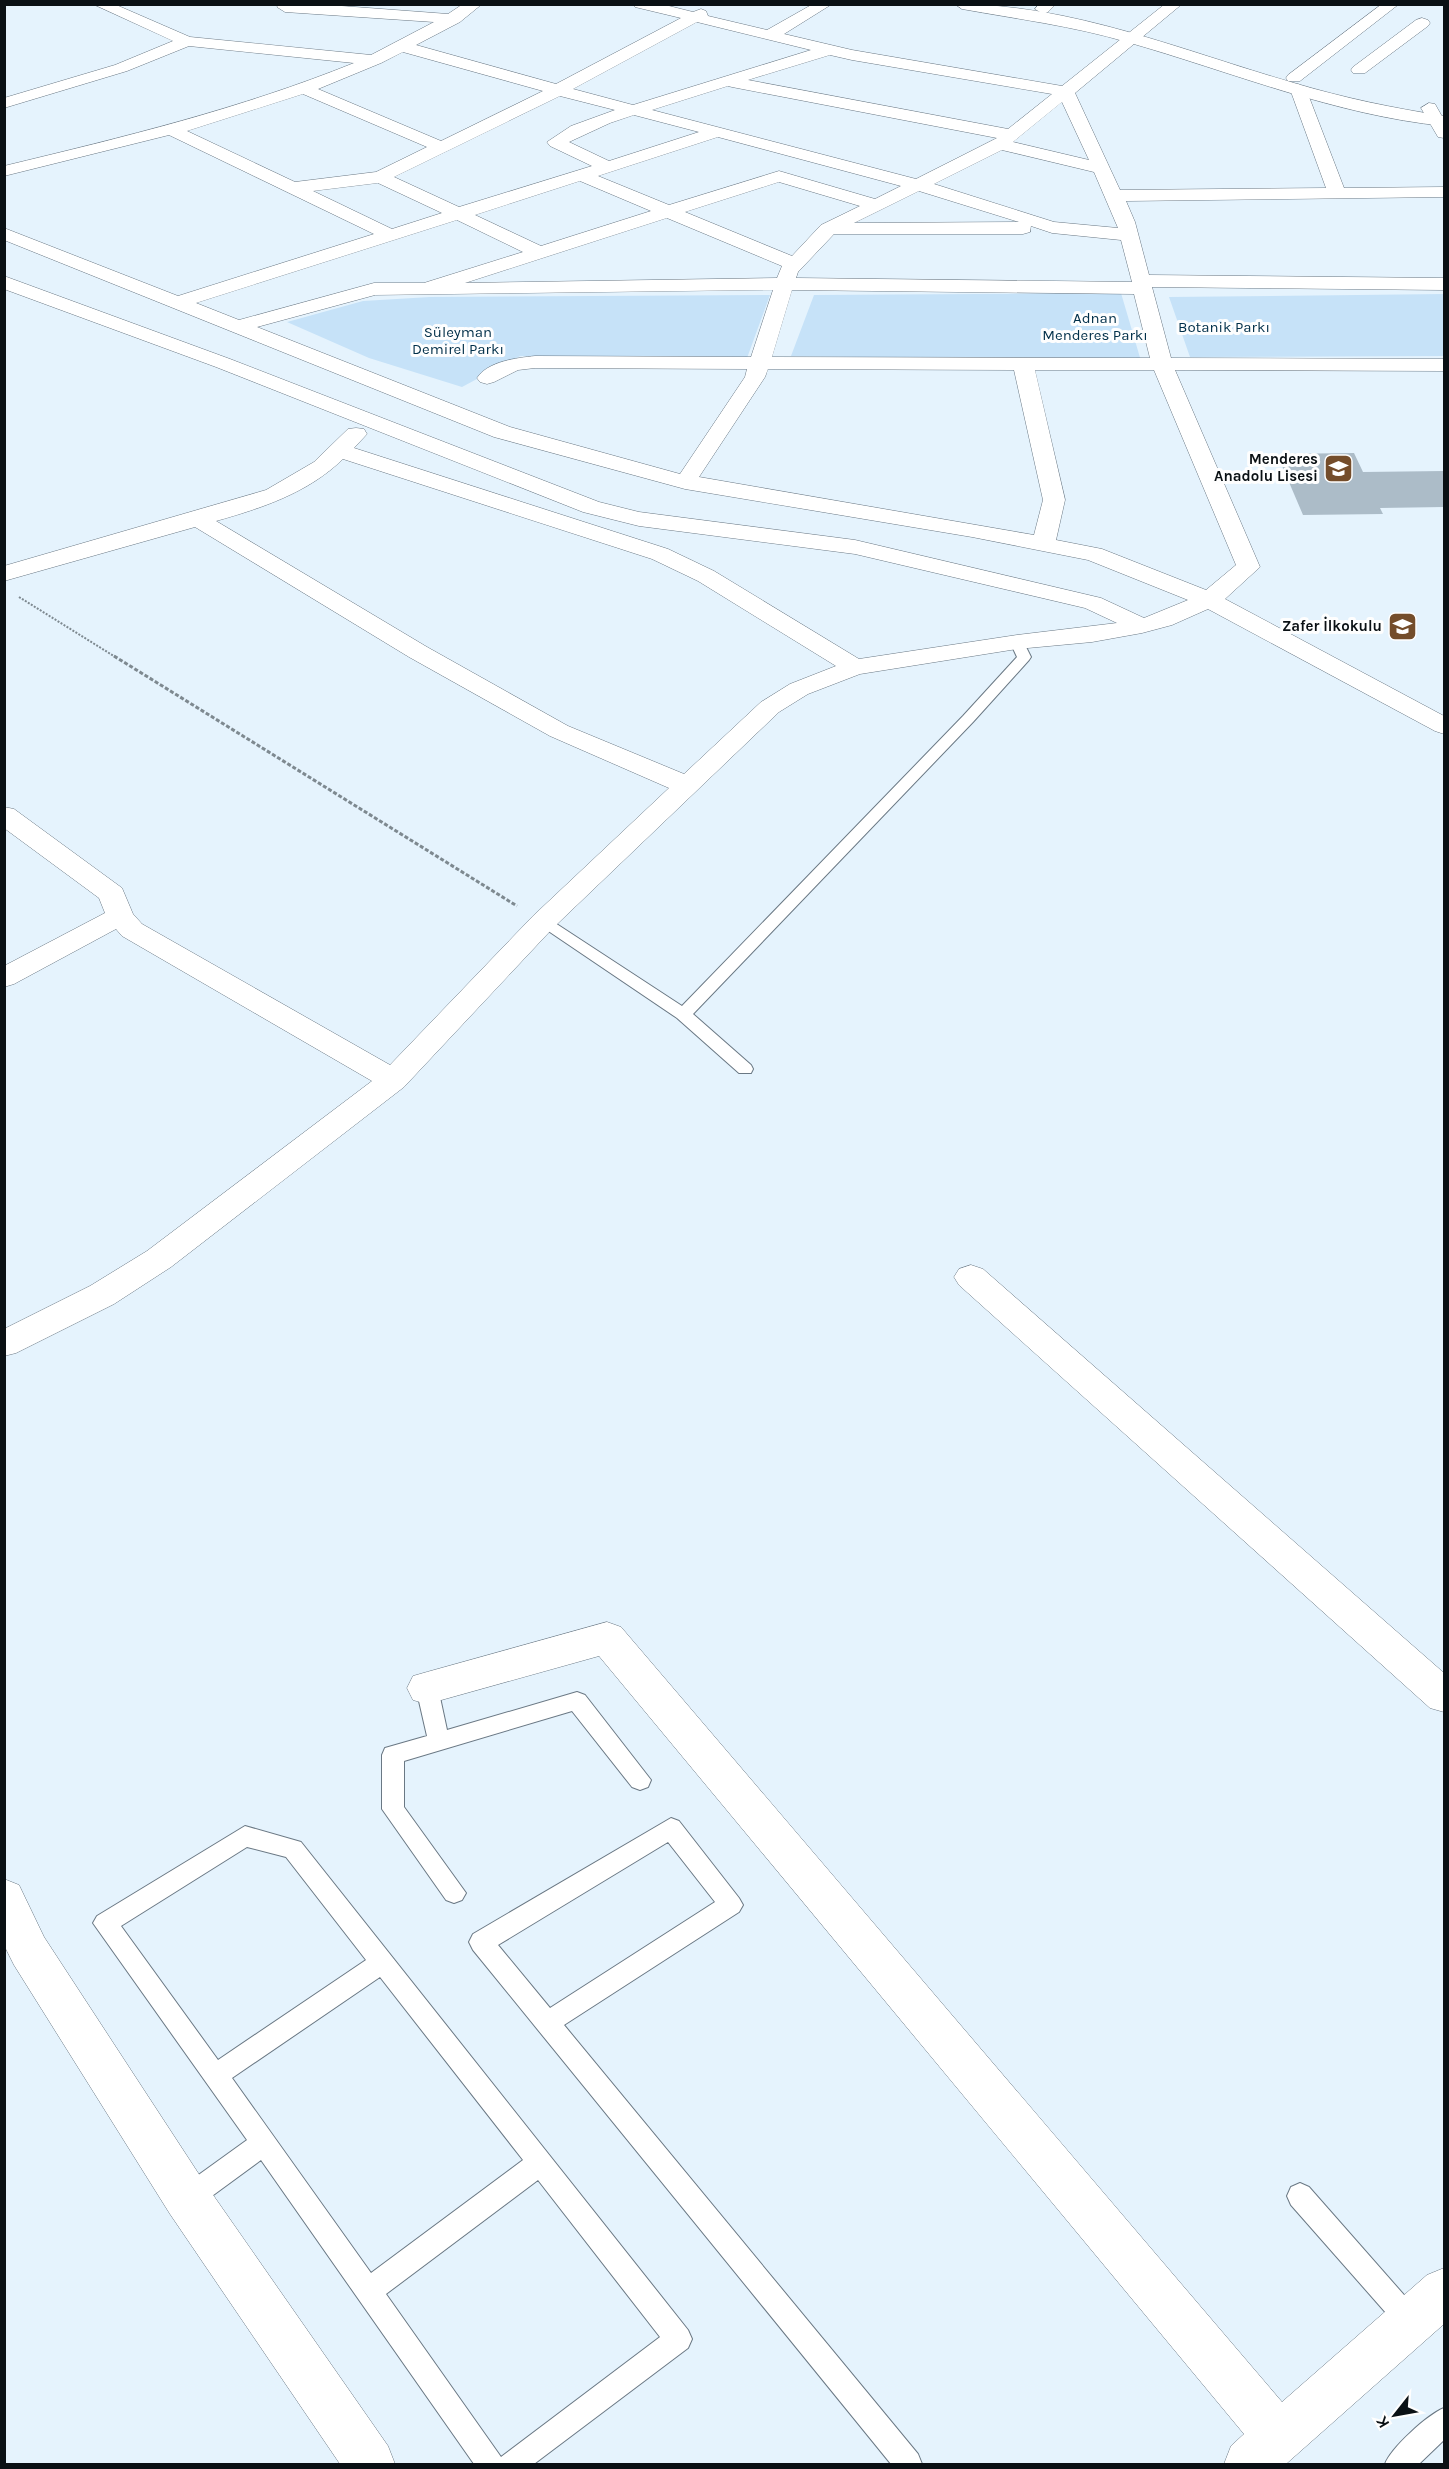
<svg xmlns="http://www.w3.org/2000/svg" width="1449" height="2469" font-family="Karla,sans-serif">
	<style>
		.green { fill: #c6e2f8 }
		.building { fill: #acbcc8 }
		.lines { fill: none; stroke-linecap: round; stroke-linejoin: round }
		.lane-casing { stroke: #6a7884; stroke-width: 2 }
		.street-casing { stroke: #6a7884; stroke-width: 1 }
		.secondary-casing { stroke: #6a7884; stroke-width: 1 }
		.path-far1 { stroke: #7e8990; stroke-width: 2; stroke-dasharray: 2 1.5; stroke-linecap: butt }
		.path { stroke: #7e8990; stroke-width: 3; stroke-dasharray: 4 2; stroke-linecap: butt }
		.lane { fill: #fff; fill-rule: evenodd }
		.street { fill: #fff; fill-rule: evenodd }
		.secondary { fill: #fff; fill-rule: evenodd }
		.labels { text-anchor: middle; stroke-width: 6; stroke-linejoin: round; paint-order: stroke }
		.far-park-label { font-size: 15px; fill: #002f49; stroke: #fefefe }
		.far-poi-label { font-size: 15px; font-weight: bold; fill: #0a1014; stroke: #fefefe; text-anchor: end }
	</style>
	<rect width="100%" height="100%" fill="#e5f3fd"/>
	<path class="green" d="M1121 293 1141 361 791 356 814 295Z
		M1444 294V356L1190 357 1169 297Z
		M770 295 747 358 520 356 462 387 369 358 287 322 363 301 430 297Z"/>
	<path class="building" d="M1354 453 1363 472 1444 471V507L1380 508 1383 514 1303 515 1277 454Z"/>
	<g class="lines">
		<defs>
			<path id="lane" d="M1017 638 1022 639 1031 657 1029 660 973 722 693 1014 751 1065 753 1069 751 1073H739L677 1018 535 922 543 917 549 919 682 1006 963 716 1017 657 1010 642Z
				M427 1679 435 1682 438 1688 447 1730 577 1692 585 1695 651 1780 648 1787 640 1790 632 1787 572 1711 404 1761V1807L466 1893 462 1900 454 1903 446 1900 382 1809V1755L385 1748 427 1736 416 1688 419 1682Z
				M671 1818 679 1821 739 1898 743 1905 739 1912 564 2025 918 2454 922 2464H891L473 1950 469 1942 473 1934ZM668 1842 715 1902 550 2008 498 1945Z
				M245 1826 301 1842 688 2330 692 2339 688 2348 534 2464H474L261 2160 197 2207 188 2211 179 2207 175 2198 179 2189 247 2140 93 1923 97 1916ZM247 1847 286 1857 366 1960 218 2060 121 1926ZM380 1977 523 2160 371 2273 232 2078ZM538 2180 660 2337 501 2457 386 2294Z
				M1300 2183 1309 2187 1419 2312 1423 2321 1419 2330 1410 2334 1401 2330 1291 2205 1287 2196 1291 2187Z
				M1444 2408V2440L1419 2464H1385C1391 2448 1427 2415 1444 2408Z"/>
			<path id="street" d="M93 4H114L190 37 371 55 434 22 285 12 277 7 279 4H315L448 14 463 4H482L460 22 416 45 556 84 681 18 635 7 633 4H661L693 12 701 9 706 11 708 16 767 30 813 4H832L784 34 852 50 1062 86 1165 4H1182L1075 93 1120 190 1326 188 1290 89 1298 84 1306 89 1344 188 1444 187V197L1126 201 1135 222 1149 275 1444 278V290L1152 287 1171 358 1444 359V371L1175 370 1260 567 1225 599 1444 716V734L1435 731 1208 609 1172 625 1142 633 1092 642 1017 649 860 674 808 694 779 712 553 928 404 1087 171 1267 114 1304 16 1353 4 1356V1329L90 1286 147 1251 372 1081 122 936 116 929 14 984 4 987V966L105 913 99 898 4 828V807L14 809 122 888 133 914 142 924 390 1065 533 916 669 788 550 736 409 657 195 527 4 581V566L266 490 314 462 348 429 356 428 364 429 367 434 354 448 668 549 714 571 859 659 1017 635 1117 623 1085 608 855 554 639 526 583 512 216 367 4 289V276L230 359 599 502 639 512 855 540 1101 598 1144 618 1188 600 1088 560 972 537 685 489 494 437 4 240V228L178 296 374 234 169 135 4 176V166C124 137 240 109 354 63L189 46 127 71 4 108V98L115 65 173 41ZM697 22 811 50 633 105 573 89ZM403 52 543 91 441 141 318 89 381 63ZM830 55 852 60 1052 94 1008 129 748 80ZM728 86 732 87 997 138 916 179 652 110ZM303 94 427 147 376 172 295 182 187 131ZM560 96 615 110 571 126 547 142 550 146 592 166 459 207 394 177ZM1062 102 1089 160 1013 142ZM634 115 699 132 609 161 569 142 610 123ZM718 137 901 186 875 199 779 171 669 205 598 176ZM1002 150 1094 172 1118 228 1054 222 934 184ZM580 181 651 211 541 246 475 215ZM779 182 860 206 821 225 792 256 685 212ZM378 183 442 213 392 229 313 191ZM919 191 1019 222 854 223ZM667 218 782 266 777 278 465 283ZM457 220 523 252 424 283H374L239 320 196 303ZM1031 226 1052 233 1121 240 1132 282 796 278 798 272 834 234H1023L1030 232ZM773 290 751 357 535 356C517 358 488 361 477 378L480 382 487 384 494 382 518 370 535 368 747 369 745 377 680 474 510 427 257 327 375 295ZM792 290 1134 294 1150 358 772 357ZM768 369 1014 370 1043 500 1034 535 699 477 765 377ZM1035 370H1154L1236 565 1206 590 1102 549 1056 540 1065 500ZM343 459 652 559 698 581 836 666 790 684 761 702 684 774 568 726 427 647 216 521C262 508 308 493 343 459Z
				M1039 4H1056L1048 12 1043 14 1035 9Z
				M1382 4H1399L1300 81H1288L1286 78 1288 75Z
				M1422 18 1428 20 1430 23 1428 26 1365 73H1353L1351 70 1353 67 1416 20Z
				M1429 103 1435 104 1444 120V138L1438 137 1421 108Z
				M971 1265 983 1269 1444 1673V1712L1430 1708 959 1285 954 1277 959 1269Z
				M607 1622 621 1627 1282 2402 1427 2275 1444 2268V2324L1286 2464H1224L1231 2446 1244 2434 599 1656 427 1704 413 1700 407 1688 413 1676 427 1672Z
				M4 1879 19 1885 44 1937 204 2182 388 2446 395 2464H340L170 2214 14 1965 4 1945Z"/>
			<path id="secondary" d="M955 4C1072 4 1183 51 1294 83 1344 98 1393 108 1444 116V126C1335 115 1232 72 1127 42 1073 26 1017 19 962 9Z"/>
		</defs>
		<use href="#lane" class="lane-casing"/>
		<use href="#street" class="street-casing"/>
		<use href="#secondary" class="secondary-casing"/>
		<path class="path-far1" d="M19 597 117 658"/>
		<path class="path" d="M114 656 517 906"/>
		<use href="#lane" class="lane"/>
		<use href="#street" class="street"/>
		<use href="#secondary" class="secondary"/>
	</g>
	<defs>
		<symbol id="school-square" viewBox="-11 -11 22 22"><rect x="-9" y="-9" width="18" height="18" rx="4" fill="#744d2b" stroke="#fefefe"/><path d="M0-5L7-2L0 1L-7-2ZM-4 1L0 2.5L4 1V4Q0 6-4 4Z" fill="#fff"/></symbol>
	</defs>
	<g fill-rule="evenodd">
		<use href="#school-square" x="1322" y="452" width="33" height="33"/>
		<use href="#school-square" x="1386" y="610" width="33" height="33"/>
	</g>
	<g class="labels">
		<g class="far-park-label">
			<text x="1095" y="323">Adnan<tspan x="1095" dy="17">Menderes Parkı</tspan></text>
			<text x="1224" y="332">Botanik Parkı</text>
			<text x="458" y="337">Süleyman<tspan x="458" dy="17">Demirel Parkı</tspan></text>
		</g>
		<g class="far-poi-label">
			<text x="1318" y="464">Menderes<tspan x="1318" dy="17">Anadolu Lisesi</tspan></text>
			<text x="1382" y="631">Zafer İlkokulu</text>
		</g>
	</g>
	<rect width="1449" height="2469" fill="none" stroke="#0a1014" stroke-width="12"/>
	<g transform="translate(1395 2415) rotate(239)" stroke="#fefefe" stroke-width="4.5" paint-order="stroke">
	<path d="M0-4.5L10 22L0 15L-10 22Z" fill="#0a1014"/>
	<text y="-9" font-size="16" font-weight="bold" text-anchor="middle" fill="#0a1014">K</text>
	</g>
</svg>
